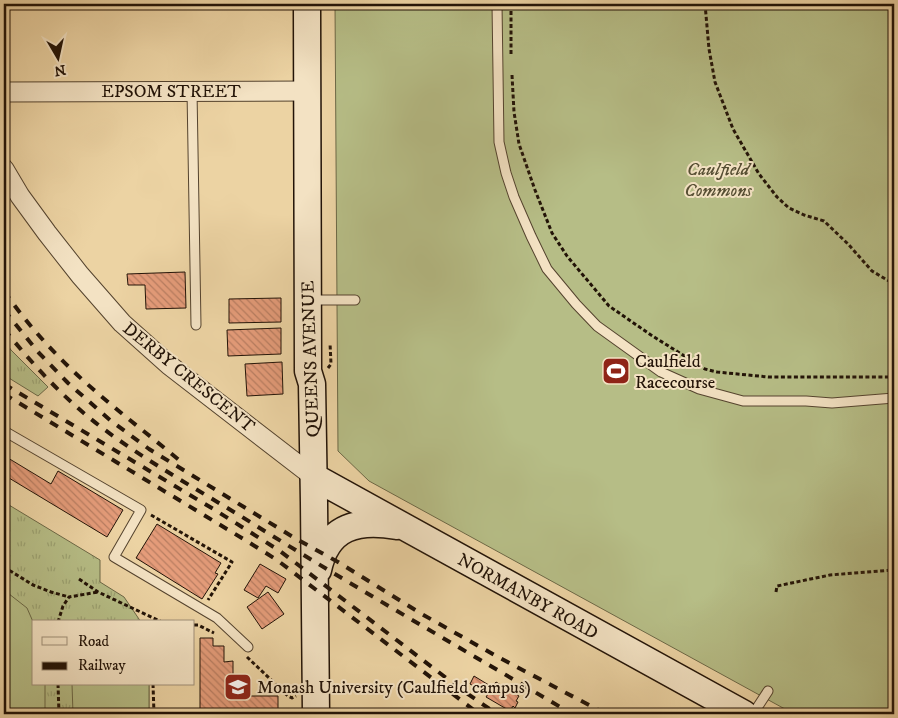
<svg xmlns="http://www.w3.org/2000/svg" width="898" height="718" font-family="'IM FELL DW Pica',serif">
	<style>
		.grass { fill: url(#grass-tufts); stroke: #6c6846 }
		.pitch { fill: #b6bd86; stroke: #6c6846 }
		.building { fill: url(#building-back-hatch); stroke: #221307 }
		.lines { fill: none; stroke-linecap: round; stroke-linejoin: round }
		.lane-casing { stroke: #54432e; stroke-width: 11 }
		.street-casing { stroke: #54432e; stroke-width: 21 }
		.secondary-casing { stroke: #221307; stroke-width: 29 }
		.path { stroke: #221307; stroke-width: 3; stroke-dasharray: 4 2.5; stroke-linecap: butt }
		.lane { stroke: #f3e2c3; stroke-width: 9 }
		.street { stroke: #f3e2c3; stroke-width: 19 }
		.secondary { stroke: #f3e2c3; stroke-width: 26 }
		.rail { stroke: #221307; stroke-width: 4; stroke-dasharray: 9 9; stroke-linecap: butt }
		.labels { text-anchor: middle; stroke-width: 4; stroke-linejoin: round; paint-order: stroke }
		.street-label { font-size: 18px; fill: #221307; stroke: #f3e2c3 }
		.park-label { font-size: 18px; font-style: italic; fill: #564e33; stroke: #f3e2c3 }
		.poi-label { font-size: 18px; fill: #221307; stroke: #f3e2c3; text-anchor: start }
	</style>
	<defs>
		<pattern id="grass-tufts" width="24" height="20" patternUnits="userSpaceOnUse" patternTransform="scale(1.25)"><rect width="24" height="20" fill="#b6bd86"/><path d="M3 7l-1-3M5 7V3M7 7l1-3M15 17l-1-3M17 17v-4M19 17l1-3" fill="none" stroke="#9ca272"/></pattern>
		<pattern id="building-back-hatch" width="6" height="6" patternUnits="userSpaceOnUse" patternTransform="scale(1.25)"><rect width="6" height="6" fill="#e59c7a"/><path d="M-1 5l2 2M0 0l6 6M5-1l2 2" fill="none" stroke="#b97e62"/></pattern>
	</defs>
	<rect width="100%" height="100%" fill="#ecd3a3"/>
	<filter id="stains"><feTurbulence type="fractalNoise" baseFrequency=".004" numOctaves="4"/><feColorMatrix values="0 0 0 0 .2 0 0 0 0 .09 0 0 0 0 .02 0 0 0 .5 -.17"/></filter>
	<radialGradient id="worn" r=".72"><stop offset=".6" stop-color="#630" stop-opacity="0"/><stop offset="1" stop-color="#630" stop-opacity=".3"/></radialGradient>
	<path class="grass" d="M4 340 11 350 48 387 38 396 4 375Z
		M4 502 100 560V582L124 597 141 622H34V684H149V714H4Z"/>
	<path class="pitch" d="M335 4H894V714H794L369 481 338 451Z
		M4 590 27 608 34 624V684H45V714H4Z
		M72 684H149V714H73Z"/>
	<path class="building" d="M185 272 186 308 146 309 145 285H128L127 274Z
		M281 298V322L229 323V299Z
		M281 328V354L228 356 227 330Z
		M282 362 283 394 247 396 245 364Z
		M8 458 51 484 58 471 123 510 107 537 4 475V464Z
		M157 524 221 563 215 573 218 574 202 599 136 558Z
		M260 564 286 579 278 593 266 586 258 598 244 590Z
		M268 592 284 614 262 629 247 607Z
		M200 638H213V646H224V662L233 661V696H278V714H200Z
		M474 676 492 687 496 682 519 696 516 701 518 702 515 708 513 706 510 711 486 697 488 694 470 684Z"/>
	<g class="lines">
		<defs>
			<path id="lane" d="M497 4 499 142 506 173 514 197 531 236 547 269 576 304 597 326 661 372 699 389 743 401H806L832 403 894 398
				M192 91 196 325
				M310 300H355
				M4 431 141 510 114 557 217 618 248 647
				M753 714 768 691"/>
			<path id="street" d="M4 92 307 91
				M4 169 20 196 47 233 80 275 122 323 169 365 314 477"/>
			<path id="secondary" d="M307 4 308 371 312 384 314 503 316 714
				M314 477 744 714
				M318 570C327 526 358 519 397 526"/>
		</defs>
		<use href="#lane" class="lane-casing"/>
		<use href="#street" class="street-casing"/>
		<use href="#secondary" class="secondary-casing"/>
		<path class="path" d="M705 4 709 49 715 82 733 129 759 174 777 197 789 208 804 215 824 221 848 244 872 271 894 284
			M511 54V4
			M512 75 514 112 519 144 535 190 552 233 567 256 609 306 651 335 705 369 717 372 768 377H894
			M328 368 331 364 330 343
			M151 515 232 562 208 600
			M4 567 33 585 51 592 69 597
			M79 579 98 592 162 622
			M776 592 777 586 830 575 894 570
			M58 622 63 606 69 597 98 592
			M194 625H198L214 633
			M247 657 288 696 292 698 296 696
			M58 684 59 714
			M153 684 154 714"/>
		<use href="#lane" class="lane"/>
		<use href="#street" class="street"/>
		<use href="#secondary" class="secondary"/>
		<path class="rail" d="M4 291C27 324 55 355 85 382 117 411 152 437 185 465
			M4 310 39 353 68 383 110 420 149 449 293 537 338 562 420 613 498 657 606 714
			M4 329C34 366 66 401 105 430 152 465 204 493 255 525 359 590 466 651 572 714
			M4 384 215 510 280 551 462 690 497 714
			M4 394 250 543 277 560 479 714"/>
	</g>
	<defs>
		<symbol id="stadium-square" viewBox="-11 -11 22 22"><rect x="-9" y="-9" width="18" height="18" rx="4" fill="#8f2418" stroke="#f3e2c3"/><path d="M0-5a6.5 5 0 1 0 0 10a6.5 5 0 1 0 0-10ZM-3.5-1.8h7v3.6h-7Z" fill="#fff"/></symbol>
		<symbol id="university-square" viewBox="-11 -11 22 22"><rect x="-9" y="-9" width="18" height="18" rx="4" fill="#8f2418" stroke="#f3e2c3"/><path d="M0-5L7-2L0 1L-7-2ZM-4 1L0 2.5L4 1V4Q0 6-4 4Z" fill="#fff"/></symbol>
	</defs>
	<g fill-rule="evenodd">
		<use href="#stadium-square" x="600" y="355" width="32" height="32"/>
		<use href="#university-square" x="222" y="671" width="32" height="32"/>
	</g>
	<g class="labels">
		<g class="street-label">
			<text x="171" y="97">EPSOM STREET</text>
			<text transform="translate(310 359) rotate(-92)" y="6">QUEENS AVENUE</text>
			<text transform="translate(189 377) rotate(39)" y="6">DERBY CRESCENT</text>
			<text transform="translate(528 596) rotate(29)" y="6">NORMANBY ROAD</text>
		</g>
		<g class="park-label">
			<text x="718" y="175">Caulfield<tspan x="718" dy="21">Commons</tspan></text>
		</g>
		<g class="poi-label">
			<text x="635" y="367">Caulfield<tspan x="635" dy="21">Racecourse</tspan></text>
			<text x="257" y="693">Monash University (Caulfield campus)</text>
		</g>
	</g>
	<rect width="898" height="718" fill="none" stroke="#ecd3a3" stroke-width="20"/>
	<rect x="5" y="5" width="888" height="708" fill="none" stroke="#221307" stroke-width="2.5"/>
	<rect x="10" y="10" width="878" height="698" fill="none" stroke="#221307"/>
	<rect x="32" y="620" width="162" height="65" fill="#f3e2c3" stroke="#9f8f78"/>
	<rect x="42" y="637" width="25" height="8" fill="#f3e2c3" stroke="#9f8f78"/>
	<text x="78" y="646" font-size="15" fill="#221307">Road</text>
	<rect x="42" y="662" width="25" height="8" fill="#221307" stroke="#9f8f78"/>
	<text x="78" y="670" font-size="15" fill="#221307">Railway</text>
	<g transform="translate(58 58) rotate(171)" stroke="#f3e2c3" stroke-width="4" paint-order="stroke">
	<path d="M0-4L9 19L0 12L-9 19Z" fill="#221307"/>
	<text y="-8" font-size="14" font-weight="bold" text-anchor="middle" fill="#221307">N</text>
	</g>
	<rect width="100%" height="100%" filter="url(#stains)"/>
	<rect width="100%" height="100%" fill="url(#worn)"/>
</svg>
